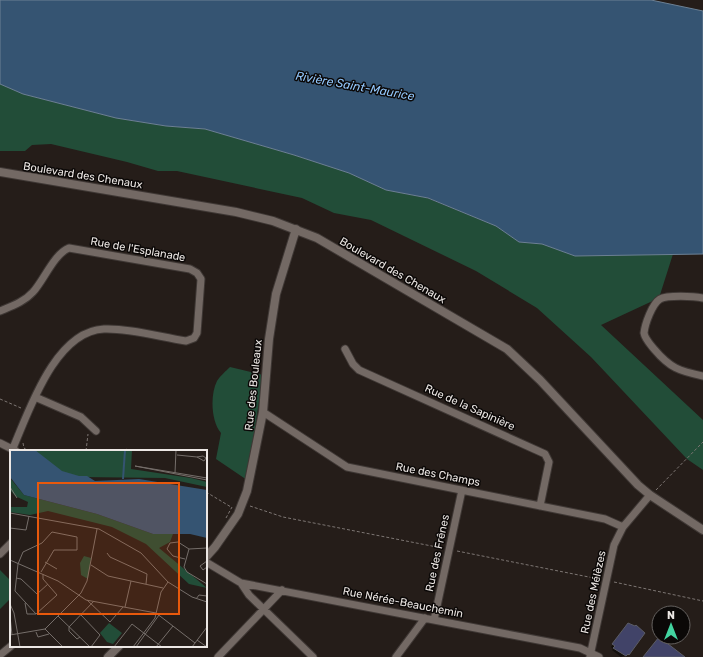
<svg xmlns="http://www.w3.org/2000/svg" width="703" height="657" font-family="Rubik,sans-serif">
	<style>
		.green { fill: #224d38 }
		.water { fill: #355472; stroke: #6c8094 }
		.shadow { fill: #0007 }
		.building { fill: #414368; stroke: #5b5c65 }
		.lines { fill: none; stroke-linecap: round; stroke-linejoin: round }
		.minor-casing { stroke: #3f3835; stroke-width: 9 }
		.tertiary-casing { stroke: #3f3835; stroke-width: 10 }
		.path { stroke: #7d7673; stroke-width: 1; stroke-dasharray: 3 2; stroke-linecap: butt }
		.minor { stroke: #736964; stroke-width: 7 }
		.tertiary { stroke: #736964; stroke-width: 8 }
		.labels { text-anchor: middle; stroke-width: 3; stroke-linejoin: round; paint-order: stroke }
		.street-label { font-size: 11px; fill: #ece7e4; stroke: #0b0807 }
		.water-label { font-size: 12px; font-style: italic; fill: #92c7fc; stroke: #0b0807 }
		.inset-river { fill: none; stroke: #355472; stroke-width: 2 }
		.inset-road { fill: none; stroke: #756e6a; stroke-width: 1 }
		.view { fill: #e8590c; fill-opacity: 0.15; stroke: #e8590c; stroke-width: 2 }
		.inset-edge { fill: none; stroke: #ece7e4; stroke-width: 2 }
	</style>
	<rect width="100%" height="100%" fill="#251d19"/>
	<path class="green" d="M0 84 23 94 116 118 166 126 205 129 294 155 349 173 386 190 427 198 496 226 519 242 542 244 575 256 673 254 659 298 601 325 703 420V470L687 459 591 357 537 308 476 271 371 220 334 213 302 198 177 171H158L127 162 51 144 32 145 25 151H0Z
		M230 367 263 375 247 480 216 459 221 433C211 421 210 395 217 381 220 376 226 371 230 367Z
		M0 570 11 581V598L0 609Z"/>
	<path class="water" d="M0 0H651L703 11V254L575 256 542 244 519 242 496 226 428 198 386 190 349 173 294 155 205 129 166 126 116 118 23 94 0 84Z"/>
	<path class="shadow" d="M625 626 628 654 621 657 612 650 613 649 611 647Z"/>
	<path class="building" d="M628 623 635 626 636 625 645 633 629 655 628 654 626 656 613 648 615 646 612 644Z
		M659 637 685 657H643Z"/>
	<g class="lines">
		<defs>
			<path id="minor" d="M703 298C694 296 667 295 660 299 652 304 645 324 644 333 645 339 650 344 654 349 670 368 679 371 703 376
				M0 311C12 306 24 302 33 292 44 280 54 254 69 248L190 269 197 273 201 279 197 333 194 338 186 341C160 337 129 328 104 329 55 331 29 411 13 448
				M345 349 353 364 359 370 545 454 549 462 540 506
				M35 397 81 417 96 431
				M263 412 347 467 605 519 623 527
				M0 443 16 451
				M0 554 11 543
				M206 562 241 583 580 648 599 657
				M241 583 249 595 313 657
				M434 620 462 490
				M0 655 11 646
				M590 656 614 545 623 527 650 495
				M218 657 282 590
				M396 657 425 618"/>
			<path id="tertiary" d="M0 172 236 212 273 221 317 238 507 349 540 380 638 485 650 495 703 530
				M206 557 215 547 238 514 247 491 263 412 269 339 276 294 296 229
				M108 657 119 646"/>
		</defs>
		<use href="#minor" class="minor-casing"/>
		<use href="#tertiary" class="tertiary-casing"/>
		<path class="path" d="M0 399 21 408
			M23 443 24 448 28 451
			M86 451 88 434
			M119 451 128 449
			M656 490 703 442
			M206 492 231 507
			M250 506 283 517 442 548
			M226 518 232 507
			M457 551 599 579
			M614 582 703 601"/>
		<use href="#minor" class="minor"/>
		<use href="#tertiary" class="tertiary"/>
	</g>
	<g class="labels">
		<g class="street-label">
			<text transform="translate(83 175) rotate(9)" y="4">Boulevard des Chenaux</text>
			<text transform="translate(138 249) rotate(10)" y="4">Rue de l'Esplanade</text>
			<text transform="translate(393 270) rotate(30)" y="4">Boulevard des Chenaux</text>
			<text transform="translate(253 385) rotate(-84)" y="4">Rue des Bouleaux</text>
			<text transform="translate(470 407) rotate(24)" y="4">Rue de la Sapinière</text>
			<text transform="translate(438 474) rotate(11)" y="4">Rue des Champs</text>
			<text transform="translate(437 553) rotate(-78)" y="4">Rue des Frênes</text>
			<text transform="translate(593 592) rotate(-78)" y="4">Rue des Mélèzes</text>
			<text transform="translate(403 602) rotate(11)" y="4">Rue Nérée-Beauchemin</text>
		</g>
		<g class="water-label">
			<text transform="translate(355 86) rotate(10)" y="4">Rivière Saint-Maurice</text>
		</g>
	</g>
	<g transform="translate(10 450)">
		<rect width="197" height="197" fill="#251d19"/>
		<path d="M23 0H122L121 19 181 28 197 32V37L155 28 70 27 49 21ZM0 28 14 45 87 64 143 84H163L160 92 149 98 197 138 179 134 136 94 102 77 38 61 20 65 0 62V57H17L18 52 5 46 1 41ZM74 106 81 108 78 129 71 125 70 113ZM99 173 112 183 103 194 97 192 90 183Z" fill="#224d38"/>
		<path d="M0 0H25L52 21 69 26H77L85 31 129 29 197 40V88L180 84H143L87 64 14 45 0 27Z" fill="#355472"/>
		<path class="inset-river" d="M113 29 115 0"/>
		<path class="inset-road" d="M167 5 187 7M193 6 196 8 194 11 187 7ZM165 23 166 0M197 28 125 16 197 30M0 37 7 48M0 63 89 79 131 103 158 132 182 147 197 152M0 78 16 80 19 66M197 98 179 99 174 117 177 122 197 134M97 103 100 107 137 124 136 134M175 109 163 106 157 99 160 93 168 92 179 99M0 110 48 131 76 150 146 163 185 193M197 111 190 116 193 120 197 117M35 112 47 119M81 115 98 126 153 138M31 122 44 100H67V87L42 82 32 93 13 102 8 114 5 141 26 164 47 145 33 129V124M6 128 11 129 27 144 38 134M186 149 189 145 197 146M77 150 100 172 113 157M15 153 17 164H26M0 154 4 163 10 197M115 157 121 131M71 165 90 185 81 197M0 166 2 185M48 166 80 197M59 177 84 151M59 177V181L67 189 70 187M35 179 53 197M26 182 28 187 39 184M0 185 35 179 71 143 77 131 87 79M187 190 197 197M104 197 122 174 152 197M123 197 145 168 151 142 158 132M126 197 149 165M146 197 163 176M182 197 197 177"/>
		<path class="view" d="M28 33H169V164H28Z"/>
		<rect width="197" height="197" class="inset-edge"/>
	</g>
	<g transform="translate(671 625)"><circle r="19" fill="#0b0807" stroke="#65615f"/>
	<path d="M0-3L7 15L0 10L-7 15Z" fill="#42d4a0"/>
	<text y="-6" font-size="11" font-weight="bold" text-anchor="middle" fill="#ece7e4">N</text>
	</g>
</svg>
